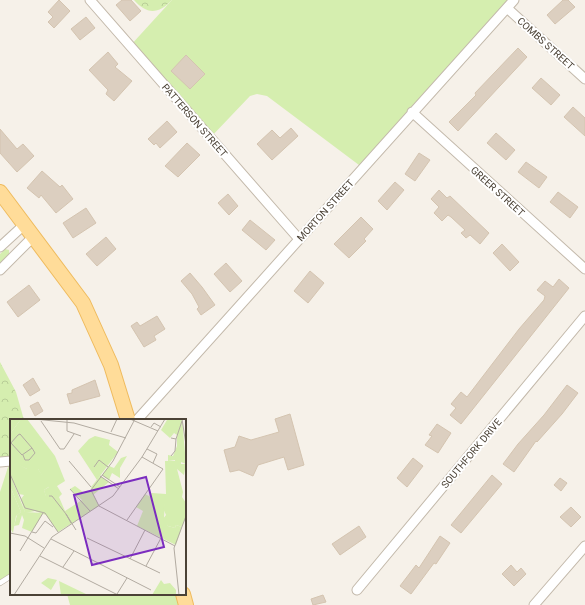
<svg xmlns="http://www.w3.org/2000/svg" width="585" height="605" font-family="Roboto,sans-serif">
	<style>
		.grass { fill: #d5eeaf }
		.forest { fill: url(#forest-crowns) }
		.building { fill: #dccfc0; stroke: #d4c4b0 }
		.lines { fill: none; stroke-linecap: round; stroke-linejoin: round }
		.service-casing { stroke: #c3b9ab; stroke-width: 6 }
		.minor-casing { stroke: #c3b9ab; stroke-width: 11 }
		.primary-casing { stroke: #efbb5e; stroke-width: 16 }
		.service { stroke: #fff; stroke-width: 4.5 }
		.minor { stroke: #fff; stroke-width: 9 }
		.primary { stroke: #ffdc99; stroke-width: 14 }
		.labels { text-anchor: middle; stroke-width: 4; stroke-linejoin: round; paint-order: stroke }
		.street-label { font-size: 10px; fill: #4b4236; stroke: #fff }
		.inset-road { fill: none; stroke: #b2aba1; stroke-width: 1 }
		.view { fill: #7b2cbf; fill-opacity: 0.15; stroke: #7b2cbf; stroke-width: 2 }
		.inset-edge { fill: none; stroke: #4b4236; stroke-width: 2 }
	</style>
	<defs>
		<pattern id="forest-crowns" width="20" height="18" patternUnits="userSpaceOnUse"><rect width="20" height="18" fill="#d5eeaf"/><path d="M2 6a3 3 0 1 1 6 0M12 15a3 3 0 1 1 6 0" fill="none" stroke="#b8cd97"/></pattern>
	</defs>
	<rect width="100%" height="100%" fill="#f6f1e9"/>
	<path class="grass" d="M172 0H514L363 168 267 96 257 94 250 96 210 138 130 46Z
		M5 249 9 250V254L0 263V254Z
		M10 461 11 576 0 583V492Z
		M67 594H183L186 605H70Z"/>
	<path class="forest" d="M134 0H172C158 15 146 14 134 0Z
		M0 362 16 392 24 420H11V461L0 462Z"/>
	<path class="building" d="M59 0 70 11 54 28 48 22 53 17 48 12Z
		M122 0H131L141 11 130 21 116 5Z
		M563 0H568L575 7 555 24 547 15Z
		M86 17 95 28 80 40 71 29Z
		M518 48 527 57 458 131 449 122 476 95 475 93Z
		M108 52 118 64 115 67 132 81 114 101 106 94 108 90 89 70Z
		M186 55 205 74 190 89 171 71Z
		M541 78 560 95 551 105 532 88Z
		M573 107 585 118V136L564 117Z
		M167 121 177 132 160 148 156 143 154 145 148 139Z
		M291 128 298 136 272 160 257 144 272 130 280 138Z
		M0 129 17 149 23 144 34 156 17 172 0 153Z
		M496 133 515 150 506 160 487 143Z
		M187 143 200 155 178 177 165 166Z
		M419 153 430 160 415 181 405 174Z
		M526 162 547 177 539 188 518 172Z
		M42 171 60 187 62 185 73 199 56 213 41 195 39 198 27 188Z
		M395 182 404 190 387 210 378 201Z
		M439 190 447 198 450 196 489 233 480 244 470 235 466 238 461 233 465 230 451 217 448 215 442 221 434 213 439 207 431 199Z
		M558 192 578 207 570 218 550 202Z
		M228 194 238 206 229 215 218 203Z
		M86 208 96 223 73 238 63 223Z
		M361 217 373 229 364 239 366 241 349 258 334 244Z
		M250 220 275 240 266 250 242 230Z
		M106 237 116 249 97 266 86 254Z
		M502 244 519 262 510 271 493 253Z
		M226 263 242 281 230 292 214 274Z
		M310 271 324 283 308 303 294 291Z
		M190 273 202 287 215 305 201 315 197 309 199 307 192 294 181 281Z
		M559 279 569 288 461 424 450 415 456 408 451 404 461 392 467 397 519 329 544 300 545 296 537 290 545 281 553 287Z
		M29 285 40 300 18 317 7 302Z
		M157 316 165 329 154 336 156 340 144 347 131 326 137 322 140 326Z
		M33 378 40 390 30 396 23 385Z
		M95 380 100 396 70 404 67 394 72 393V390Z
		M567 385 578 393 562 414 537 442 536 441 514 472 503 464 518 444 544 415Z
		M38 402 43 411 35 416 30 406Z
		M290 414 304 465 288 470 284 457 258 465 253 476 239 470 230 472 224 450 235 447 239 436 251 440 279 432 275 419Z
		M437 424 451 433 438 453 425 445 432 436 429 435Z
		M413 458 423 466 407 487 397 478Z
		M492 475 502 484 461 533 451 525Z
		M560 478 567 483 561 491 554 485Z
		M571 507 581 517 571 527 560 517Z
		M359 526 366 537 340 555 332 544Z
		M440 536 450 543 436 564 434 563 411 594 400 586 416 565 419 568Z
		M511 565 517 572 521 568 526 574 514 586 502 574Z
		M323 595 326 602 313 605 311 599Z"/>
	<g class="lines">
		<defs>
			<path id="service" d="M0 583 11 576"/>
			<path id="minor" d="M90 0 299 239
				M507 8 585 79
				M412 112 585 269
				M0 247 25 224
				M0 270 34 236
				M137 420 514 0
				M0 462 11 461
				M357 590 585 316
				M534 605 585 546"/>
			<path id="primary" d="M0 192 83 303 111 365 128 420
				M183 594 186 605"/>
		</defs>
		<use href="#service" class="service-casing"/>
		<use href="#minor" class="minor-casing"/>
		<use href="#primary" class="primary-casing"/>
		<use href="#service" class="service"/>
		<use href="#minor" class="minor"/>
		<use href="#primary" class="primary"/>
	</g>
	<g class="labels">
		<g class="street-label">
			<text transform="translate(546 43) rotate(42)" y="4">COMBS STREET</text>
			<text transform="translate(195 120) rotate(49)" y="4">PATTERSON STREET</text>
			<text transform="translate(498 191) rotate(42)" y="4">GREER STREET</text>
			<text transform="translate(325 210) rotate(-48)" y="4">MORTON STREET</text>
			<text transform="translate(471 453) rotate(-50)" y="4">SOUTHFORK DRIVE</text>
		</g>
	</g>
	<g transform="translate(10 419)">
		<rect width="176" height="176" fill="#f6f1e9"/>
		<path d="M11 0H17L45 37 55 62 47 67 52 75 49 78 55 92 72 81 60 70 65 67 73 73H82L89 87 48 113 36 96 46 81 36 78 34 71 39 68 28 50H17L0 42V15ZM164 0H172L176 45 166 41 158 42V36L163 37 167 27V16L164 14 160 19 151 11 157 1ZM0 55 15 93 33 94 22 113 12 109 14 101 12 96 9 106 4 107 7 96 11 93 0 67ZM135 75 155 85 154 98 158 107 165 109 166 106 172 108 166 126 127 107 133 92 126 88ZM38 159 47 161 41 171 31 164Z" fill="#d5eeaf"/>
		<path d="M0 0H11L0 15ZM166 29H171V45H176L174 56 167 50 173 73 172 78 176 84V97L172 108 166 106 165 109 158 107 153 100 156 96 153 89 155 85H149L139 76 142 74 156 75 155 42H165ZM117 37 110 49V59L102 54 99 61 92 56 99 47 104 49 111 39ZM1 41 17 50H28L40 67 34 71 36 77 46 81 51 87 36 96 25 92 15 94 11 80 14 76 9 75 0 55ZM90 57 99 63 83 76 81 68ZM0 67 11 93 6 97 3 114 0 109ZM151 161 154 165 160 164 166 171V176H142ZM49 162 78 176H51Z" fill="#d5eeaf"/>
		<path d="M85 17 100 21 99 26 108 33 87 61 68 32 79 20Z" fill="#d5eeaf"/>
		<path class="inset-road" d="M24 0 64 4 116 19M57 0V12L71 17M120 0 148 12M125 0 103 42 81 71 89 87 165 127M172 0 176 26M31 2 50 30H54L64 15M141 8 144 4 151 8M101 13 107 0M161 19 166 20 172 2M0 25 8 16 10 15 22 29 12 36 1 24M137 30 147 35 143 44M13 36 15 41H19L25 34 22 29M161 37 165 32 166 20M59 42 81 68M84 48 89 41 98 48M0 55 15 89 35 94 48 113M92 56 110 68M90 57 109 70M60 70 80 92M39 77H42L56 95M117 101 153 50 132 38M61 104 56 95 66 111M22 113 26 114 35 102 43 108M0 114 15 117 34 129M77 119 150 154M41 120 141 171M10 132 33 94M30 137 108 176M120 140 135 111M136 147 151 119M53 148 64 132M107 175 117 159M4 176 42 118 103 77 132 38 155 0M169 176 164 129 176 97"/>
		<path class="view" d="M136 58 154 128 82 146 64 76Z"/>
		<rect width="176" height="176" class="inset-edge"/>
	</g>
</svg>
